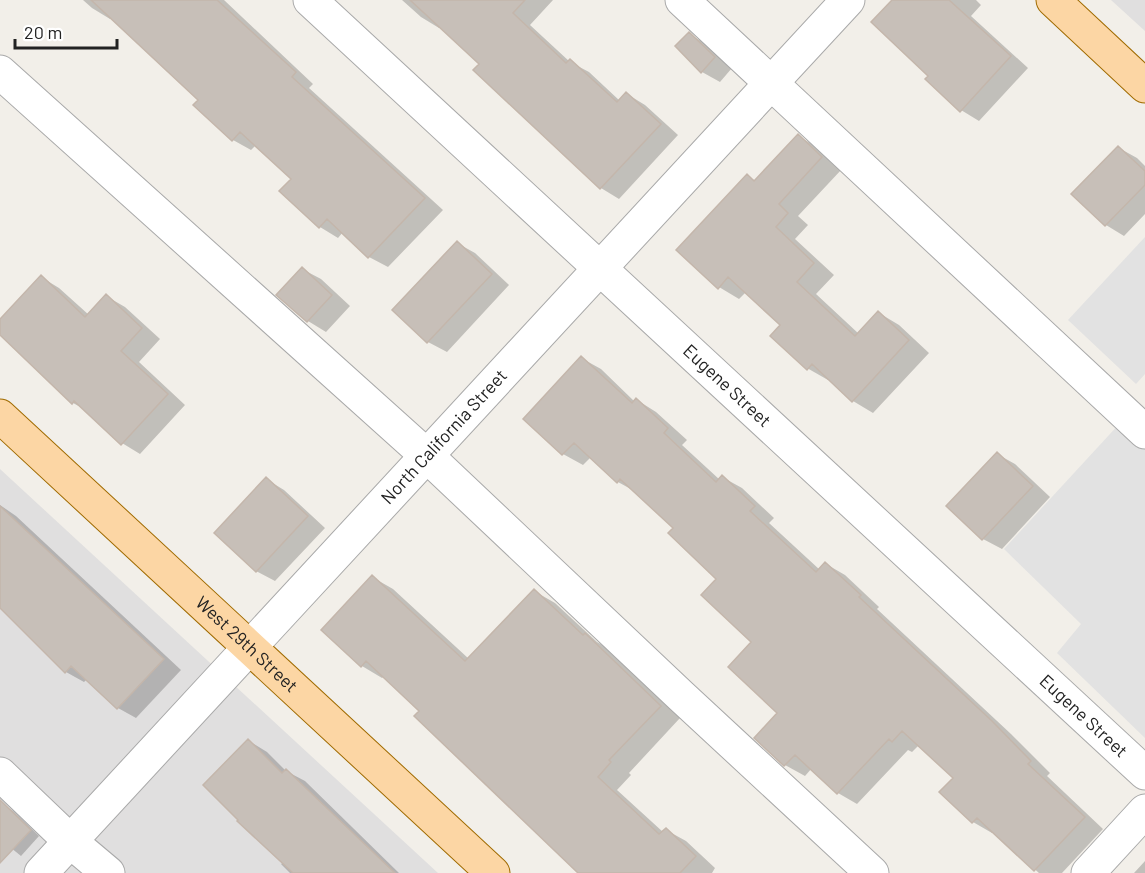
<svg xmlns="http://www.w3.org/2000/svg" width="1145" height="873" font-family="Barlow,sans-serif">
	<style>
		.residential { fill: #e0dfdf }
		.parking { fill: #e2e2e2 }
		.shadow { fill: #0003 }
		.building { fill: #c7bfb8; stroke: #c4b6ab; stroke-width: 1.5 }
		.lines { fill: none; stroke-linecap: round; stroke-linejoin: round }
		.minor-casing { stroke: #a9a9a9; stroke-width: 35 }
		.major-casing { stroke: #a06b00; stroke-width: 35 }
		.minor { stroke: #fff; stroke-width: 33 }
		.major { stroke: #fcd6a4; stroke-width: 33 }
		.labels { text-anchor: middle; stroke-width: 4.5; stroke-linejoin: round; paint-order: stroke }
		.street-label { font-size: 18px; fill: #222; stroke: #fff }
	</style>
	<rect width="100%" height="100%" fill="#f2efe9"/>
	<path class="residential" d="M1111 0H1145V31Z
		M0 469 438 873H0Z"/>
	<path class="parking" d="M1145 237V374L1136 384 1068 320Z
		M1121 422 1145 444V738L1057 653 1081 624 1004 549Z"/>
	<path class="shadow" d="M83 0H224L313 84 309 88 443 210 388 267 369 257 343 232 338 238 320 227 293 179 256 145 251 150 233 140 200 100 111 17 110 19 92 8Z
		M402 0H553L530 25 570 62 589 72 620 101 627 94 645 105 678 135 619 199 601 188 481 64 440 26 439 28 421 17Z
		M894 0H976L981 5 971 16 1028 68 979 121 961 110Z
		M689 34 708 45 732 68 720 82 702 72Z
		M798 136 819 148 842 169 798 216 808 225 795 239 834 275 816 294 859 334 879 313 899 325 929 353 873 413 853 401 829 379 828 380 807 368 782 325 746 292 739 299 719 287 747 176 756 181Z
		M1119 148 1137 158 1145 166V214L1124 236 1106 225Z
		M457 243 475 253 509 285 447 352 428 342Z
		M302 269 321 279 350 306 326 332 308 321Z
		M41 277 59 288 89 315 106 296 125 307 160 339 139 362 185 405 140 454 122 443 86 410 73 403 0 333V321Z
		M581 358 601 369 635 402 637 400 656 412 687 440 682 445 720 480 722 477 742 488 774 518 769 523 820 570 826 564 845 575 879 607 877 609 1011 734 1050 773 1047 776 1103 829 1062 873H1039L993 832 992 833 973 822 955 778 919 745 912 752 908 750 857 804 838 793 812 768 805 776 785 765 780 713 753 642 718 578 675 528 638 493 618 482 591 457 583 465 563 454 525 418Z
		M997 454 1015 464 1050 497 1002 549 983 539 948 506Z
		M266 479 284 490 325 528 275 581 256 571Z
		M0 505 16 516 181 670 136 718 118 708 87 679 84 682 66 672 1 607 0 609Z
		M372 577 393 589 469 659 534 591 555 603 597 642 606 647 680 718 629 773 631 775 617 790 663 832 666 830 686 841 715 868 712 873H581L421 710 384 676 382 678 362 666 323 630Z
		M249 741 267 752 286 771 305 781 399 873H290L281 864 284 862Z
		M0 803 13 811 39 836 21 856 0 839Z
		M1145 861V873H1134Z"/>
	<path class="building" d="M91 0H217L296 72 292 77 425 198 368 258 327 219 319 228 279 191 291 179 240 132 232 141 193 105 198 100Z
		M410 0H525L513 13 566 63 570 59 617 102 626 92 661 124 600 189 473 70 479 64Z
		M892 0H949L1011 56 960 112 925 79 928 76 871 22Z
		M689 32 715 57 701 73 675 46Z
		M798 134 822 157 779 204 788 213 776 227 814 263 797 282 855 336 878 311 909 340 852 402 812 364 807 370 770 336 780 325 728 277 718 289 676 250 747 174 754 181Z
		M1118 146 1145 171V185L1105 226 1071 194Z
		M457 241 492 274 427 343 392 310Z
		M302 267 332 295 307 322 276 295Z
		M41 275 85 317 106 294 142 328 121 351 168 394 121 445 74 401 72 404 0 335V319Z
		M581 356 632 403 636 398 668 428 664 433 716 482 722 475 755 506 750 511 816 572 825 562 861 595 859 597 992 721 1031 761 1028 764 1085 817 1034 871 977 818 972 823 939 792 953 778 902 731 892 742 889 739 837 794 795 755 784 766 754 738 777 713 728 667 751 642 701 595 716 579 668 533 673 528 620 479 617 483 574 443 562 455 523 419Z
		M997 452 1033 486 982 540 946 506Z
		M266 477 308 516 256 572 214 533Z
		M0 506 164 659 117 709 71 666 65 673 0 608Z
		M372 575 465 661 534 589 583 635 585 633 661 706 609 760 611 762 598 777 659 834 666 828 696 856 680 873H578L414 716 419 711 366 661 361 667 321 630Z
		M248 739 282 773 286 769 395 873H293L237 821 238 820 203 785Z
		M0 800 31 830 0 863Z"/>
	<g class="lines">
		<defs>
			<g id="minor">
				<path id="s1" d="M310 0 1145 773"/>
				<path d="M682 0 1145 432"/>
				<path d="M0 72 426 455 681 696 872 873"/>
				<path d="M0 774 70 841 108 873"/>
				<path id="s2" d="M41 873 848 0"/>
				<path d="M1088 873 1145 811"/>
			</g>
			<g id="major">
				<path d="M1053 0 1145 86"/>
				<path id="s3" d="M0 416 493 873"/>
			</g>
		</defs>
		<use href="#minor" class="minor-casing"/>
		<use href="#major" class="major-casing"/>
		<use href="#minor" class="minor"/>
		<use href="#major" class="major"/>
	</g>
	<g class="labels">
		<g class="street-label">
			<text dy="6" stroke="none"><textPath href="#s1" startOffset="568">Eugene Street</textPath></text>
			<text dy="6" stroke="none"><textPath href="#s2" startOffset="594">North California Street</textPath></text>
			<text dy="6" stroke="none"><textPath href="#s3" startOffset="336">West 29th Street</textPath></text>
			<text dy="6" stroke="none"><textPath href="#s1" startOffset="1054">Eugene Street</textPath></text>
		</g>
	</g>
	<path d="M15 39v9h102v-9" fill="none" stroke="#222222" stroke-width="3"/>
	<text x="24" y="39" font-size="18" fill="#222222" stroke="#ffffff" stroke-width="4.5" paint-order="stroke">20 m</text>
</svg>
